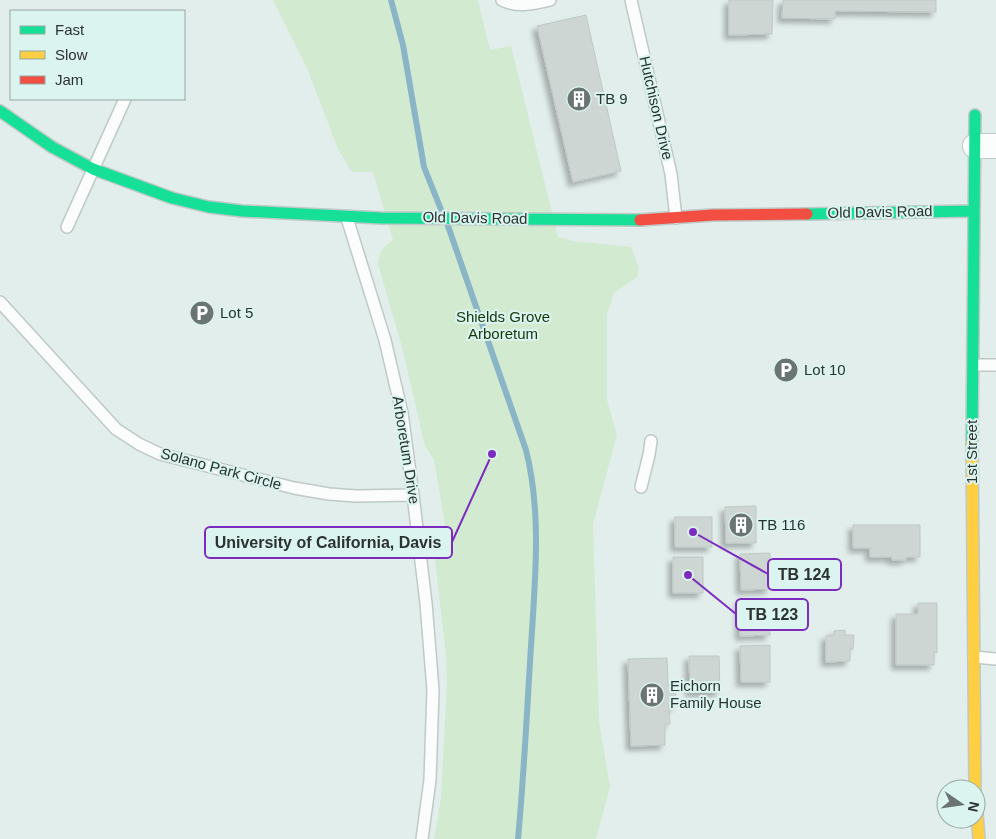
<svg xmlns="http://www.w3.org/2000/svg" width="996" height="839" font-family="Arial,sans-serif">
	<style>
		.green { fill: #d1ead0 }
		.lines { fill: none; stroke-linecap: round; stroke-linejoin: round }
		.stream { stroke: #89b5c6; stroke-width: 6 }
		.building { fill: #cdd6d3; stroke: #bfc8c5; filter: url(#shadow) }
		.lane-casing { stroke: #bfc9c7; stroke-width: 14 }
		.street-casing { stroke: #bfc9c7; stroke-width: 26 }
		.fast-casing { stroke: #bfc9c7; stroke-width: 14 }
		.slow-casing { stroke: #bfc9c7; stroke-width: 14 }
		.jam-casing { stroke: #bfc9c7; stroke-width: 14 }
		.lane { stroke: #fbfcfc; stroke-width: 11 }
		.street { stroke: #fbfcfc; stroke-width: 24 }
		.fast { stroke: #16e098; stroke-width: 11 }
		.slow { stroke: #ffcf43; stroke-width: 11 }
		.jam { stroke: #f24e42; stroke-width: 11 }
		.labels { text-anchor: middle; stroke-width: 4; stroke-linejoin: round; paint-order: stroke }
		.poi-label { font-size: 15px; fill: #2a3331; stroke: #dcf4ef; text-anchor: start }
		.street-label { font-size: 15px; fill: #2a3331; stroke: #dcf4ef }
		.park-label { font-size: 15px; fill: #15370a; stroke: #dcf4ef }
		.leader { fill: none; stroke: #7b2cbf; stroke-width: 2 }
		.callout-dot { fill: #7b2cbf; stroke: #dcf4ef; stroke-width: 2 }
		.callout { fill: #dcf4ef; stroke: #7b2cbf; stroke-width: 2 }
		.callout-label { font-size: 16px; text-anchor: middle; font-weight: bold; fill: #2a3331 }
	</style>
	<defs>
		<filter id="shadow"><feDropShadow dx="-4.5" dy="4.5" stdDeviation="2.5" flood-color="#0004"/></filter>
	</defs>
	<rect width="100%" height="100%" fill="#e2eeec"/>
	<path class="green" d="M273 0H478L490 50 511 46 558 237 572 241 631 247 639 268 637 277 614 293 607 314V400L617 435 593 524 599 721 610 787 596 839H434L441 798 447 683 446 654 434 552 438 534 445 524 434 460 425 446 402 347 378 264C379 253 383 246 393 240L373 172H352L338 149 307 68Z"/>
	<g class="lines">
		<path class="stream" d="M391 0 403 45 424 167 442 212
			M448 226 526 450C542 513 535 581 531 646 527 710 524 775 518 839"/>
	</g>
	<path class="building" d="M729 0H773L772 34 729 35Z
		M783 0H936V12L835 11V19L782 18Z
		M586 15 621 171 573 182 537 26Z
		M756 506V543H726L725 507Z
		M675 517H712V547H675Z
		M853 525H920V557H906V560H892V557H870V548H853Z
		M770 553V589L741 590 740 554Z
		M673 557H703V593H673Z
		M740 599H770V635L740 636Z
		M918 603H937V653L934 652V665H896V614H918Z
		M845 630V635H854L853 649H850V661L826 662V636L834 635V631Z
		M770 645V682H741L740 646Z
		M689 656H719L720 692H690Z
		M667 658 668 685H675L676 706H669L670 724H665V745L631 746 628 659Z"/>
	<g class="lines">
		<defs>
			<path id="lane" d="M502 0C518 8 533 4 550 0
				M631 0 671 174 676 218
				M347 218 385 340 402 413 413 495 426 603 433 690 430 780 422 839
				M67 227 125 99
				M0 302 116 429 139 444 160 454 294 488 329 494 356 496 413 495
				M973 365H996
				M641 487 649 455 651 441
				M974 657 996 659"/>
			<path id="street" d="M975 146H996"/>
			<path id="fast" d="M0 111 52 147 93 169 172 198 209 207 242 211 381 218 640 220
				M807 214 974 211
				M972 442 975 115"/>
			<path id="slow" d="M972 442 975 789
				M976 801 979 839"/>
			<path id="jam" d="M640 220 713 215 807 214"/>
		</defs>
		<use href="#lane" class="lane-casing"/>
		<use href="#street" class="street-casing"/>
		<use href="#fast" class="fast-casing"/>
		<use href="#slow" class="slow-casing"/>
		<use href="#jam" class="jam-casing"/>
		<use href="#lane" class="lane"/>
		<use href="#street" class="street"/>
		<use href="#fast" class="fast"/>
		<use href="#slow" class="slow"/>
		<use href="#jam" class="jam"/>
	</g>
	<defs>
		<symbol id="building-disc" viewBox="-11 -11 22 22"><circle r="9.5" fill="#6a7472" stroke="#dcf4ef"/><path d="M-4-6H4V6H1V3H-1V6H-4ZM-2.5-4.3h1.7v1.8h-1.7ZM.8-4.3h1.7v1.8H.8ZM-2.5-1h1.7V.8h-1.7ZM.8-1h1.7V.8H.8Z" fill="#fff"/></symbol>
		<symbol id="parking-disc" viewBox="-11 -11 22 22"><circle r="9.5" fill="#6a7472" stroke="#dcf4ef"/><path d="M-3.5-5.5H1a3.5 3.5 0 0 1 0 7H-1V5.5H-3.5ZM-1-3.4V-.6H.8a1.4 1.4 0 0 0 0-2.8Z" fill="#fff"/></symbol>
	</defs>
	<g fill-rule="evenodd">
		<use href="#building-disc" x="565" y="85" width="28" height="28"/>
		<use href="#parking-disc" x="188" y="299" width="28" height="28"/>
		<use href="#parking-disc" x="772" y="356" width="28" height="28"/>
		<use href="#building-disc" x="727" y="511" width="28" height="28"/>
		<use href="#building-disc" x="638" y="681" width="28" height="28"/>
	</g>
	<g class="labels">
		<g class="poi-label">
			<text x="596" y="104">TB 9</text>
			<text x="220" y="318">Lot 5</text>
			<text x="804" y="375">Lot 10</text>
			<text x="758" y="530">TB 116</text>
			<text x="670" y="691">Eichorn<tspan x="670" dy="17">Family House</tspan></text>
		</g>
		<g class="street-label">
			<text transform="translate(656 108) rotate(77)" y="5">Hutchison Drive</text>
			<text transform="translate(880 212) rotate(-1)" y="5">Old Davis Road</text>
			<text transform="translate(475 218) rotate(1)" y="5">Old Davis Road</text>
			<text transform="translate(406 450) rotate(81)" y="5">Arboretum Drive</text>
			<text transform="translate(972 452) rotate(-90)" y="5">1st Street</text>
			<text transform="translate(221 469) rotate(15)" y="5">Solano Park Circle</text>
		</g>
		<g class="park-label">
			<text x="503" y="322">Shields Grove<tspan x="503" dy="17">Arboretum</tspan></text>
		</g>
	</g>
	<path class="leader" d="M492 454L452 542M693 532L768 574M688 575L736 614"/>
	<g class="callout-dot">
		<circle cx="492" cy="454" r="5"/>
		<circle cx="693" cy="532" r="5"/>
		<circle cx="688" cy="575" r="5"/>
	</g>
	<g class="callout">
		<rect x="205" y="527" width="247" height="31" rx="5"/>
		<rect x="768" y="559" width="73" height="31" rx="5"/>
		<rect x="736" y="599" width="72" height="31" rx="5"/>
	</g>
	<g class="callout-label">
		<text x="328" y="548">University of California, Davis</text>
		<text x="804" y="580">TB 124</text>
		<text x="772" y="620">TB 123</text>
	</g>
	<rect x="10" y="10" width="175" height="90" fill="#dcf4ef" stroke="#95a7a3"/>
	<rect x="20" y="26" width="25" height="8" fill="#16e098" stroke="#95a7a3"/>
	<text x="55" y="35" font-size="15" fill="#2a3331">Fast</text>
	<rect x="20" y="51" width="25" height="8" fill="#ffcf43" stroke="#95a7a3"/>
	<text x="55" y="60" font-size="15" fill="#2a3331">Slow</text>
	<rect x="20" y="76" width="25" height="8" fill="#f24e42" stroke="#95a7a3"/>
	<text x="55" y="85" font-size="15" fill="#2a3331">Jam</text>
	<g transform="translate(961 804) rotate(103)"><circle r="24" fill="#dcf4ef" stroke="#95a7a3"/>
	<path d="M0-4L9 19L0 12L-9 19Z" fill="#6a7472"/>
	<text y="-8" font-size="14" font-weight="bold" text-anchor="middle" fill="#2a3331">N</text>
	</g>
</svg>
